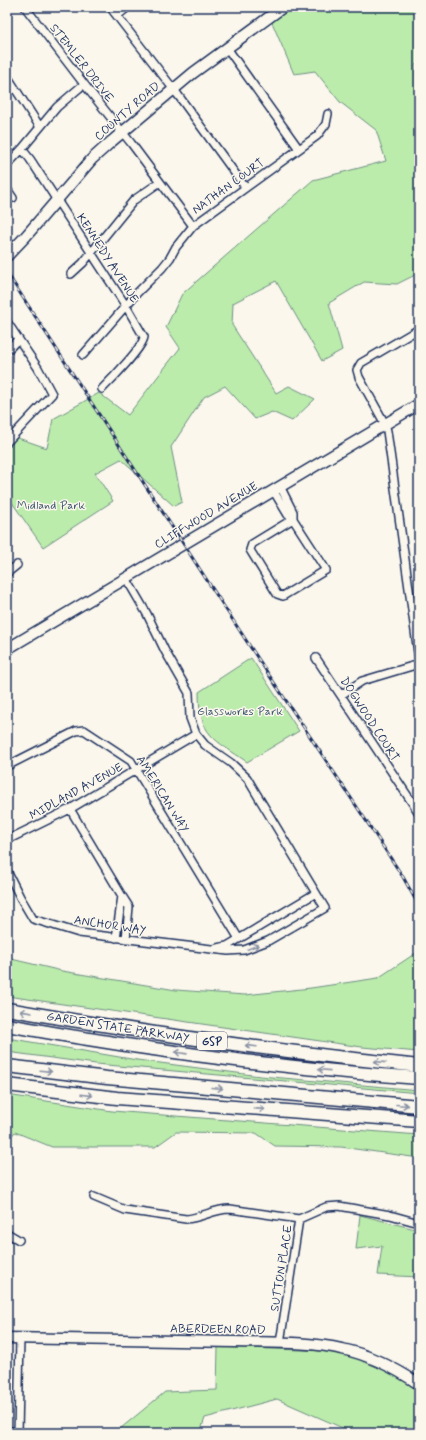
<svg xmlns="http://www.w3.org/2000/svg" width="426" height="1440" font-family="Mynerve,sans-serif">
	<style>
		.green { fill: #bcecab; stroke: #6c8e84 }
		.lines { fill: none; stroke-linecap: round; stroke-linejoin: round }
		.street-casing { stroke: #1b2f5e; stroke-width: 10 }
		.secondary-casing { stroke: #1b2f5e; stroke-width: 13 }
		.highway-casing { stroke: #1b2f5e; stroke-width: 15 }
		.street { stroke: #fbf7ec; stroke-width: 7 }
		.secondary { stroke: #fbf7ec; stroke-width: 10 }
		.highway { stroke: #fbf7ec; stroke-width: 12 }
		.rail-casing { stroke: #1b2f5e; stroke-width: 3 }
		.rail { stroke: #fbf7ec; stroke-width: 1.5; stroke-dasharray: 4.5; stroke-linecap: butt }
		.oneway { stroke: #8b93a5 }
		.labels { text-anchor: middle; stroke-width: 3; stroke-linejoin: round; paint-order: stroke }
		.shield { fill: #fbf7ec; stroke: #5e6b89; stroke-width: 1 }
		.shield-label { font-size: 11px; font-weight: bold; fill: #1b2f5e }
		.street-label { font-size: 12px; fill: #1b2f5e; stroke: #fbf7ec }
		.park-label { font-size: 12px; fill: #3b556d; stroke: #fbf7ec }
	</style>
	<rect width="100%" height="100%" fill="#fbf7ec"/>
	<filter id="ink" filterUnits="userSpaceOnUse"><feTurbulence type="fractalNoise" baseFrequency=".025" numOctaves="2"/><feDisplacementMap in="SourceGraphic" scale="8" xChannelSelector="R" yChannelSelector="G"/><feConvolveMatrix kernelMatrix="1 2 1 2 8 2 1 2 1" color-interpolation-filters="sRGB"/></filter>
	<g filter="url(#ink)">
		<path class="green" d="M276 7H419V62L415 65 419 103V273L397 284 364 282 329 303 342 350 322 361 276 281 233 303 232 325 276 393 289 386 315 399 292 421 272 412 255 419 225 386 204 397 171 447 182 502 174 506 121 459 95 473 113 501 43 547 11 501 7 499V445L15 437 47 448 53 419 99 393 128 415 180 348 166 327 182 294 313 180 386 161 376 130 340 102 315 71 294 74 271 20Z
			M251 658 299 731 247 762C214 739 199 736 199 692Z
			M419 951V1052L362 1047 7 996V958L62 971 176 990 245 995 311 988 378 978Z
			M7 1038 137 1060 260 1076 419 1090V1093L96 1064 7 1052Z
			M7 1095 112 1111 419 1135V1158L341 1147 275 1146 256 1133 176 1132 155 1147H52L15 1132 7 1141Z
			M360 1215 419 1230V1277L378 1275 382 1246 356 1249Z
			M218 1347 327 1351 360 1357 381 1367 419 1389V1433H354L277 1399 205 1418 200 1433H115L165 1392 217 1390Z"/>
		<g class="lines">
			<defs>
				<path id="street" d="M25 7 84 84 131 143 193 226
					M110 7 178 95 245 187
					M117 16 128 7
					M227 48 299 149
					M7 76 40 127
					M22 149 30 159 126 306 144 337C143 347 111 380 102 389
					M7 165 22 149 57 107 84 84
					M7 189 13 198
					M71 274 83 263 134 200 160 182
					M7 322 38 368 52 394 7 442
					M419 329 361 363 357 370 359 377 385 424 387 431 419 660
					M7 351 18 339
					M83 355 137 293 162 268 170 258 176 247 193 226 317 136 326 124 328 114
					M280 486 293 512V519
					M273 490 288 515 293 519 326 570 283 596 277 594 250 550 252 544 293 519
					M7 573 17 565
					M316 658 419 813
					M341 695 362 681 419 664
					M7 766 76 731 84 730 131 761 239 939
					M70 809 122 896 116 938
					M7 840 70 809 196 734
					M7 871 20 897 33 919 79 933 228 951 244 950 268 941 325 908 247 778 231 763 205 745 196 734 190 718 189 693 165 651 147 614 126 578
					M122 896 129 907 126 939
					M217 948 227 946 316 893
					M94 1197 125 1210 186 1219C201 1218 214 1209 230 1209L299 1219 326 1207 339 1206 390 1215 419 1223
					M7 1233 19 1240
					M280 1343 299 1219
					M7 1431H18
					M18 1433 20 1338"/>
				<path id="secondary" d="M7 256 26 236 92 159 112 141 193 73 283 7
					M7 649 419 404
					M7 1338C83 1340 158 1340 234 1342 269 1343 308 1341 342 1349 371 1355 395 1368 419 1384"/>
				<path id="highway" d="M7 1009C144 1033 281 1052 419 1066
					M7 1025C143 1050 281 1068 419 1078
					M7 1066 107 1078 419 1106
					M7 1085 117 1098 419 1121"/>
			</defs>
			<use href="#street" class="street-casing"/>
			<use href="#secondary" class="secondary-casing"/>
			<use href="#highway" class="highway-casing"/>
			<use href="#street" class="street"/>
			<use href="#secondary" class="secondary"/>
			<use href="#highway" class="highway"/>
			<defs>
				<path id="rail" d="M7 273 253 651 363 816 403 877 419 906"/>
			</defs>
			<use href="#rail" class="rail-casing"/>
			<use href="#rail" class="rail"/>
		</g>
		<defs><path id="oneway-shaft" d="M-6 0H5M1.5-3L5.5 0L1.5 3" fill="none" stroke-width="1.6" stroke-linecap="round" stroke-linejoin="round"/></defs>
		<g class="oneway">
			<use href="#oneway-shaft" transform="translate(253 947) rotate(-21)"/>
			<use href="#oneway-shaft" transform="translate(26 1012) rotate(-170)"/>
			<use href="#oneway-shaft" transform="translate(251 1046) rotate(-173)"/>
			<use href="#oneway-shaft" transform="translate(181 1053) rotate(-172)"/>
			<use href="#oneway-shaft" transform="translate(380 1062) rotate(-174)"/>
			<use href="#oneway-shaft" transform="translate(324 1070) rotate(-174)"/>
			<use href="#oneway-shaft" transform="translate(46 1071) rotate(7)"/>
			<use href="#oneway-shaft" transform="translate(217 1088) rotate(5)"/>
			<use href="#oneway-shaft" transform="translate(87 1095) rotate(7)"/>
			<use href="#oneway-shaft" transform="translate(402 1105) rotate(5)"/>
			<use href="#oneway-shaft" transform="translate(259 1109) rotate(4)"/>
		</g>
	</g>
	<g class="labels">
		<rect class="shield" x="197" y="1032" width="30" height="18" rx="3"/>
		<g class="shield-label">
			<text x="212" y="1045">GSP</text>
		</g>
		<g class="street-label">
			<text transform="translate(82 63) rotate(52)" y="4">STEMLER DRIVE</text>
			<text transform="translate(127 111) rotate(-41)" y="4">COUNTY ROAD</text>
			<text transform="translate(228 186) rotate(-36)" y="4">NATHAN COURT</text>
			<text transform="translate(108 258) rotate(57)" y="4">KENNEDY AVENUE</text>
			<text transform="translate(206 515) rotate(-31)" y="4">CLIFFWOOD AVENUE</text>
			<text transform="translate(370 719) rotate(57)" y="4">DOGWOOD COURT</text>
			<text transform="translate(76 791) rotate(-29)" y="4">MIDLAND AVENUE</text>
			<text transform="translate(163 794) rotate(58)" y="4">AMERICAN WAY</text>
			<text transform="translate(110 925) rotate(9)" y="4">ANCHOR WAY</text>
			<text transform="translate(118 1027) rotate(9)" y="4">GARDEN STATE PARKWAY</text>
			<text transform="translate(281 1268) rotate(-81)" y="4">SUTTON PLACE</text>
			<text transform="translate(218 1329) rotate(1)" y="4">ABERDEEN ROAD</text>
		</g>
		<g class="park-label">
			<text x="51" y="509">Midland Park</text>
			<text x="240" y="715">Glassworks Park</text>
		</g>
	</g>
	<rect width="426" height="1440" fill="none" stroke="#fbf7ec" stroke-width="24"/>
	<rect x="12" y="12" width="402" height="1416" fill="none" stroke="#1b2f5e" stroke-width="1.5" filter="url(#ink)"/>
</svg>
